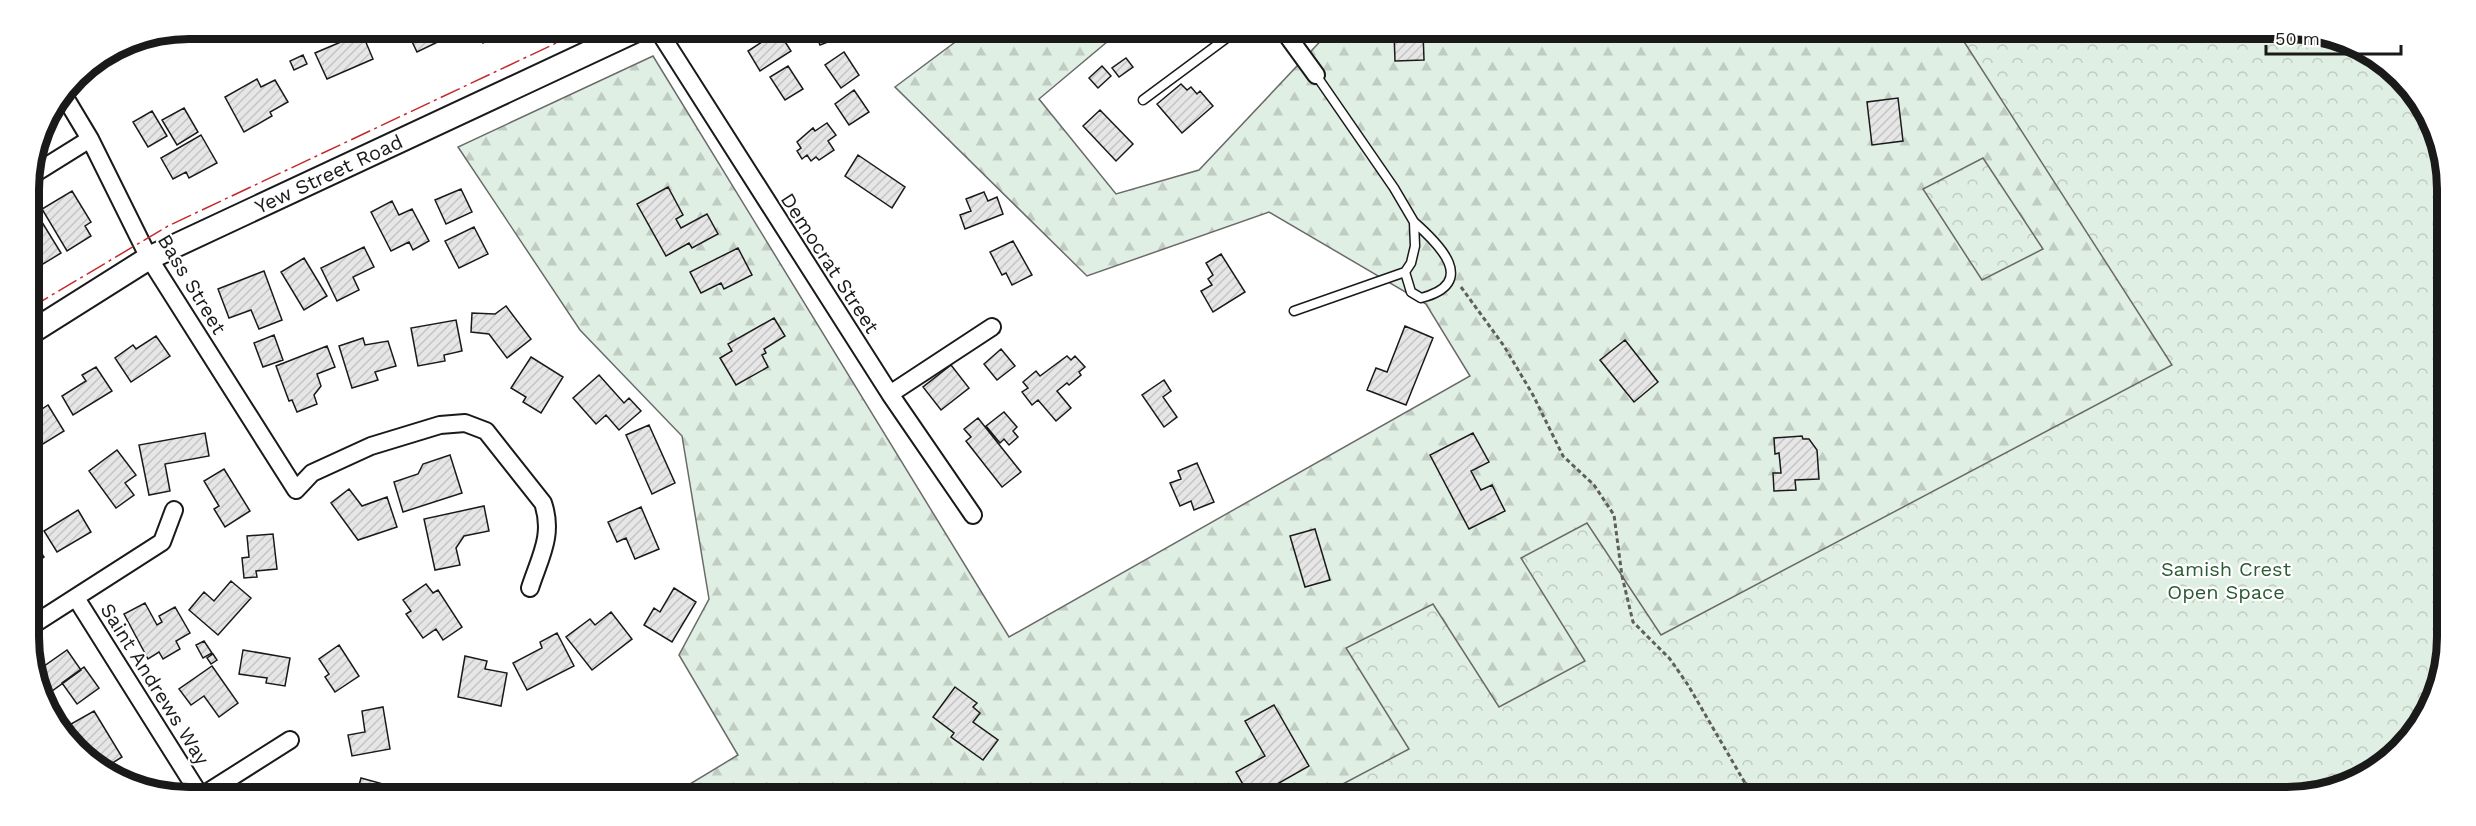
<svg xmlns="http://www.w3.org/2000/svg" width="2476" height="826" font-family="'Work Sans',sans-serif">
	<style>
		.forest { fill: url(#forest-firs); stroke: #6a6a6a; stroke-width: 1.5 }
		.park { fill: url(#park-crowns); stroke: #6a6a6a; stroke-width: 1.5 }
		.building { fill: url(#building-hatch); stroke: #1a1a1a; stroke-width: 1.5 }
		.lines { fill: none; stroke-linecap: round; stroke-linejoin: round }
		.lane-casing { stroke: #1a1a1a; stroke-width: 11 }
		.street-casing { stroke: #1a1a1a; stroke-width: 20 }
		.secondary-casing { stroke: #1a1a1a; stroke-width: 26 }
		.path { stroke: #5f5f5f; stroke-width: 3; stroke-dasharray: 4.5 3; stroke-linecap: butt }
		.lane { stroke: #fff; stroke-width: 8 }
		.street { stroke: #fff; stroke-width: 16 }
		.secondary { stroke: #fff; stroke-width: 22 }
		.power { stroke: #c62828; stroke-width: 1.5; stroke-dasharray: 21 4.5 3 4.5; stroke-linecap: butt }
		.labels { text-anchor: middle; stroke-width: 4.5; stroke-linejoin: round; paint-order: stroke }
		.street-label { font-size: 20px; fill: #1a1a1a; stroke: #fff }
		.park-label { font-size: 20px; fill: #2b5a34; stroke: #fff }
		.rim { fill: none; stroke: #1a1a1a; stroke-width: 8 }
	</style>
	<defs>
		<pattern id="forest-firs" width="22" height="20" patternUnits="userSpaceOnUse" patternTransform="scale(1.5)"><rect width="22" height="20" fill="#e0efe3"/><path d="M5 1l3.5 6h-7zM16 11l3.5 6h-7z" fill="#c0ccc2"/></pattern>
		<pattern id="park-crowns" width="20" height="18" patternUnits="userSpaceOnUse" patternTransform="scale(1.5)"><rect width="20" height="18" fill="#e0efe3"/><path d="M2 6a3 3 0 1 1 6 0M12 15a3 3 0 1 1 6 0" fill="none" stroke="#c0ccc2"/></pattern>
		<pattern id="building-hatch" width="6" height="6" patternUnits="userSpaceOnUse" patternTransform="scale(1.5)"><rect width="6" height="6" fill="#e6e6e6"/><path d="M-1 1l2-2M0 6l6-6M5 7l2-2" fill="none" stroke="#c5c5c5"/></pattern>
	</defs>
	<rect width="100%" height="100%" fill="#fff"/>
	<path class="forest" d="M970 31H1120L1039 99 1116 194 1199 170 1330 31 2329 34 2408 83 2444 158 2442 679 2421 726 2385 764 2298 797 675 793 738 755 679 655 709 599 682 436 580 330 458 147 653 56 1009 637 1470 376 1426 304 1269 212 1087 276 895 87Z"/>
	<path class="park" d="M1969 33 2329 34 2408 83 2444 158 2442 679 2421 726 2385 764 2298 797 1322 795 1409 749 1346 648 1433 604 1499 707 1585 661 1521 558 1587 523 1661 635 2172 365 1961 37Z
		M1983 158 2043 249 1982 280 1923 189Z"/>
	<path class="building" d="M406 29H450L452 35 417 52Z
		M475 29H504L505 31 483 43Z
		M814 30H850L851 33 820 45Z
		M1394 32H1423L1424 60 1395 61Z
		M362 33 373 59 327 79 315 53Z
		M780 34 791 51 760 71 748 51 771 36 773 39Z
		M844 52 859 75 841 88 825 65Z
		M303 55 307 64 294 70 290 61Z
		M1126 58 1133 67 1119 77 1112 68Z
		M788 66 803 89 785 100 770 77Z
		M1102 66 1111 76 1098 88 1089 78Z
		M257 79 261 87 275 80 288 102 270 112 272 116 244 132 225 97Z
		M1181 84 1187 90 1191 87 1197 94 1200 91 1213 106 1182 133 1157 104Z
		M854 90 869 112 849 125 835 104Z
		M1898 98 1903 141 1872 145 1867 102Z
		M184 108 198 132 177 145 162 120Z
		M1100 110 1133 144 1116 161 1083 126Z
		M152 111 167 136 148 147 133 122Z
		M827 123 836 135 828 141 834 150 819 160 816 157 811 161 807 155 802 159 797 151 801 148 797 142 813 128 815 131Z
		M201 135 217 163 189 178 186 172 173 179 161 158Z
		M858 155 905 187 892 208 845 176Z
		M668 187 683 215 676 219 681 228 707 214 718 234 692 248 689 243 666 256 637 204Z
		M461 189 472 212 446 224 435 200Z
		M72 191 91 222 85 226 91 236 67 251 42 209Z
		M984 192 988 201 997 197 1003 214 965 229 960 215 971 211 966 199Z
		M392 201 399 215 412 209 429 241 413 250 409 242 391 251 371 212Z
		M37 214 61 253 30 272 29 219Z
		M474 227 488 254 459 268 445 241Z
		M1013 241 1032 275 1012 285 1006 273 1002 275 990 252Z
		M364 247 374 267 353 277 359 290 337 301 321 268Z
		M738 248 752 275 724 289 721 283 701 293 690 272Z
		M1221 254 1245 292 1213 312 1201 291 1212 285 1208 279 1213 275 1206 263Z
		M304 258 327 296 304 310 281 272Z
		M264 271 282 320 259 329 251 310 229 318 218 289Z
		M506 306 531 339 507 358 489 334 471 332 472 313 495 314Z
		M774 318 785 336 764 349 766 353 762 355 768 367 736 385 720 358 732 351 728 344Z
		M456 320 462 351 444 355 445 361 418 366 411 328Z
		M1405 326 1433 338 1406 405 1367 390 1376 368 1387 372Z
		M274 335 283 360 263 367 254 343Z
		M156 336 170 356 131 382 115 358 133 345 136 349Z
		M363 338 365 345 388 341 396 366 375 372 378 380 352 388 339 346Z
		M1625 340 1658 382 1634 402 1600 360Z
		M327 346 335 367 317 374 321 386 314 395 317 404 297 412 292 400 289 401 276 366Z
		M1001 349 1015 366 997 380 984 364Z
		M1067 356 1071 360 1075 356 1085 367 1079 372 1081 375 1069 385 1067 383 1057 391 1071 408 1056 421 1038 400 1032 405 1022 392 1028 388 1023 382 1036 371 1040 376Z
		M531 357 563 377 541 413 523 402 526 397 511 388Z
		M951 365 969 388 941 410 923 387Z
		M96 367 112 391 73 415 62 396 86 381 82 375Z
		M599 375 624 403 629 398 641 411 619 430 606 415 596 424 573 398Z
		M1164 380 1171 391 1163 397 1177 417 1164 427 1142 395Z
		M48 405 64 431 30 452V424L33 423 30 417Z
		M1004 412 1017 427 1013 431 1018 437 1009 445 1004 439 1000 443 986 426Z
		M978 418 1021 472 1002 487 966 441 971 437 964 429Z
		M649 425 675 483 652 494 626 435Z
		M205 433 209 456 165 464 170 491 149 495 139 445Z
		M1473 433 1489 462 1471 471 1481 490 1492 485 1505 511 1469 529 1430 455Z
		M1802 436 1803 439H1809L1817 450 1819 479 1795 480 1796 490 1774 491 1773 473H1781L1779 453 1775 454 1774 438Z
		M117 450 136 475 125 483 134 495 116 508 89 471Z
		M450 455 462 493 403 512 394 482 418 474 423 464Z
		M1197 463 1214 502 1194 510 1191 501 1180 506 1170 483 1181 479 1178 471Z
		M224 469 250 511 225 527 214 509 219 506 204 481Z
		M349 489 362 506 387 497 397 527 358 540 331 503Z
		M484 506 489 531 464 536 456 548 460 565 435 570 424 519Z
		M641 507 659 549 635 559 626 538 617 542 608 522Z
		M78 510 91 532 57 552 44 531Z
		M1315 529 1330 580 1305 587 1290 536Z
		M273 534 277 569 256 571 257 577 244 578 242 558 249 557 247 536Z
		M31 537 44 557 31 566Z
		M231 581 251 598 218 635 189 610 204 592 214 601Z
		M426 584 433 593 438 590 462 627 443 640 436 629 423 638 406 614 411 611 403 600Z
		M674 588 696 602 672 642 644 625 654 608 660 612Z
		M145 603 157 625 162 622 159 616 175 607 190 633 176 641 180 649 163 659 159 652 148 659 124 614Z
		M611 612 632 639 592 670 566 637 590 619 595 625Z
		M557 633 574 666 527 690 513 663 542 648 540 642Z
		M204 641 212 653 203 658 196 645Z
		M339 645 359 676 335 692 325 677 329 674 319 659Z
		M67 650 81 670 45 696 32 668 40 662 44 666Z
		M243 650 290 658 285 686 266 683 267 678 239 674Z
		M213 654 217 660 211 664 207 658Z
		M465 656 487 661 485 669 507 673 501 706 458 697Z
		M212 666 238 703 219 717 204 696 191 705 179 689Z
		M84 667 99 688 77 704 62 683Z
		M955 687 977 703 973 707 980 713 973 722 998 740 983 760 951 737 954 733 933 717Z
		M1274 705 1309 766 1258 795H1249L1236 772 1265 756 1245 721Z
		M383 707 390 749 352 756 348 735 365 732 362 711Z
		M94 711 122 757 106 767 91 757 71 724Z
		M361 778 383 784 381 793 357 792Z"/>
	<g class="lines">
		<defs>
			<path id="lane" d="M1143 100 1236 31
				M1405 272 1411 292 1421 298C1479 283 1439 244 1414 222
				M1294 311 1405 272 1411 263 1415 246 1414 222 1394 188 1316 75"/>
			<path id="street" d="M658 30 890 394 973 515
				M1284 31 1316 75
				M63 94 90 139 149 258 296 490 312 473 371 446 440 425 465 423 486 431 543 503C554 535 540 557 530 588
				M29 177 90 139
				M890 394 992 327
				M76 598 198 792
				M31 626 162 542 174 510
				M208 792 290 740"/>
			<g id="secondary">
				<path id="s1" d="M30 333 149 258 637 30"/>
			</g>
		</defs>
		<use href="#lane" class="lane-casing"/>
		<use href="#street" class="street-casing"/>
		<use href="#secondary" class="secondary-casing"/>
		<path class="path" d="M1461 287 1504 346 1533 395 1563 456 1594 485 1614 515 1622 576 1633 622 1670 659 1688 685 1745 783 1741 796
			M1745 783 1765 796"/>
		<use href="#lane" class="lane"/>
		<use href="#street" class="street"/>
		<use href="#secondary" class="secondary"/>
		<path class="power" d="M30 308 168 226 584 30"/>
	</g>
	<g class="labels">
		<g class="street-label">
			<text dy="7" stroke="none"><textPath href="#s1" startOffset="339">Yew Street Road</textPath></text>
			<text transform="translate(830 263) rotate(57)" y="7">Democrat Street</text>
			<text transform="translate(192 284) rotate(59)" y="7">Bass Street</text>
			<text transform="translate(155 684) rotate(58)" y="7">Saint Andrews Way</text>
		</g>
		<g class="park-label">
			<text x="2226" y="576">Samish Crest<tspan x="2226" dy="23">Open Space</tspan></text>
		</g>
	</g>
	<path d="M0 0H2476V826H0ZM189 39H2287A150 150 0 0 1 2437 189V637A150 150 0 0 1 2287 787H189A150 150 0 0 1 39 637V189A150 150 0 0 1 189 39Z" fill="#fff" fill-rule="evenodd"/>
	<path class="rim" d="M189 39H2287A150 150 0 0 1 2437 189V637A150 150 0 0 1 2287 787H189A150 150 0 0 1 39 637V189A150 150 0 0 1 189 39Z"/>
	<path d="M2266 45v9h135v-9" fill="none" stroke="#1a1a1a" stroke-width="3"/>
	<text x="2275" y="45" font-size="18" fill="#1a1a1a" stroke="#ffffff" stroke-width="4.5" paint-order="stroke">50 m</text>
</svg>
